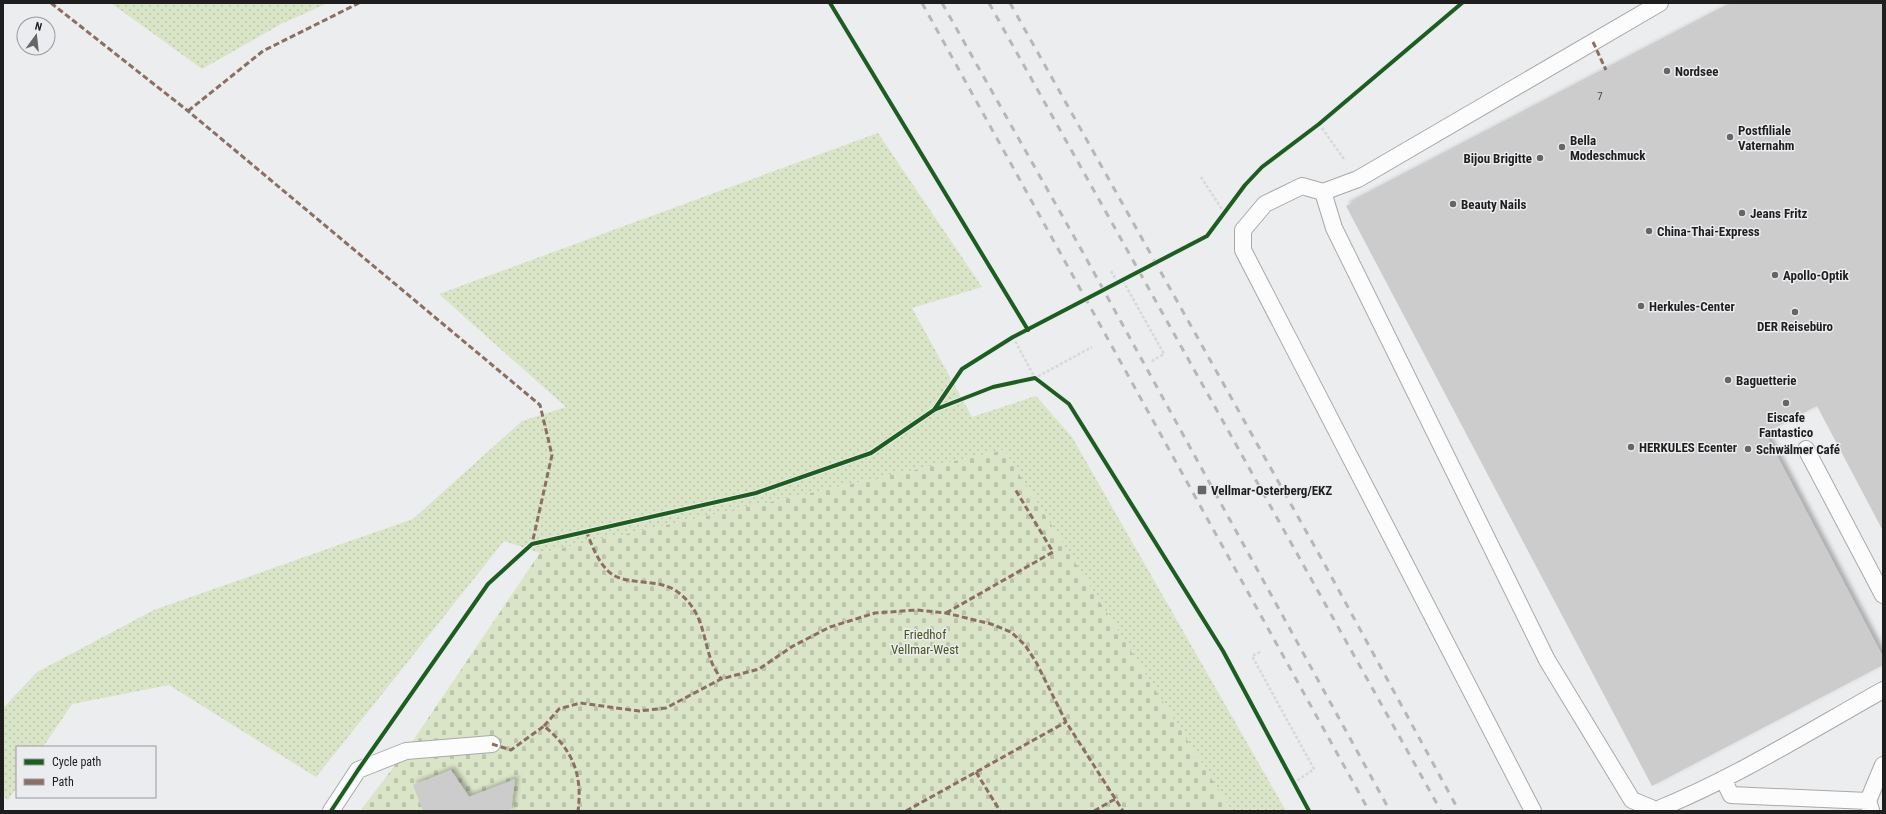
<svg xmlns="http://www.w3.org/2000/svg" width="1886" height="814" font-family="'Roboto Condensed',sans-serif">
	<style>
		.grass { fill: url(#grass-dots) }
		.cemetery { fill: url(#cemetery-stones) }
		.building { fill: #ccc; filter: url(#shadow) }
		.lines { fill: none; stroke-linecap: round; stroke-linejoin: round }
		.service-casing { stroke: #a8a9aa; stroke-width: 18 }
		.path { stroke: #d8d8d9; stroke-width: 2.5; stroke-dasharray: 3 2; stroke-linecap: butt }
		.service { stroke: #fcfcfc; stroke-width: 16 }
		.rail { stroke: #b7b7b8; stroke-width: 3; stroke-dasharray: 7 7; stroke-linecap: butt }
		.quiet { stroke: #8d6e63; stroke-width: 3; stroke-dasharray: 6 3; stroke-linecap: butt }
		.cycleway-casing { stroke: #ebecef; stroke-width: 6 }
		.cycleway { stroke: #1b5e20; stroke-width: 4 }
		.poi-dot { fill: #666667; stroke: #ebecef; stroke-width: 1.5 }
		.labels { text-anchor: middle; stroke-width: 3; stroke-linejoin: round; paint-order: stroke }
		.number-label { font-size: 11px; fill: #4a4a4a }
		.poi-label { font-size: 13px; font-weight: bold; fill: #1e1e1f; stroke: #ebecef; text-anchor: start }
		.park-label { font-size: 13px; fill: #465419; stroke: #ebecef }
	</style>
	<defs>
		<pattern id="grass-dots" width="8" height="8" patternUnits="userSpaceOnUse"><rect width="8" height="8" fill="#dae4c6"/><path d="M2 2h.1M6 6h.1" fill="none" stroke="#bbc3aa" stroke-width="1.8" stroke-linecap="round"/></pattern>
		<pattern id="cemetery-stones" width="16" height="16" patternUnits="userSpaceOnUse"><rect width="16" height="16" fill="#dae4c6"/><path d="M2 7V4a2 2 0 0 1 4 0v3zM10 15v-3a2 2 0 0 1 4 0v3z" fill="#bbc3aa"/></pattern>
		<filter id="shadow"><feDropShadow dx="3.5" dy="-3.5" stdDeviation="2" flood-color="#0004"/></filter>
	</defs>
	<rect width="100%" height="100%" fill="#ecedee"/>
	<path class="grass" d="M111 3H328L281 24 202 69Z
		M878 133 982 287 912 308 972 417 1036 396 1072 437 1286 811H1232L1004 450 540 553 504 541 316 777 169 685 72 704 43 747H17V787L8 800 3 796V708L37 672 154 610 413 519 522 421 566 407 439 294Z"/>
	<path class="cemetery" d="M1004 450 1232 811H360L406 751 540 553Z"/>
	<path class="building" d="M1735 3H1883V531L1817 406 1765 433 1883 657V665L1652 786 1346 206Z
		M451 770 469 797 515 779 511 811H423L413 785Z"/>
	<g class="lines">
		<defs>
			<path id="service" d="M1323 192 1334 228 1547 660 1632 800 1656 810C1735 778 1808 732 1883 690
				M1806 449 1883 595
				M1723 779 1731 795 1868 801
				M1871 810 1868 801 1883 765
				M331 811 358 770 406 751 492 744
				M1533 811 1243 250V230L1265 204 1302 186 1323 192 1358 179 1660 3"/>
		</defs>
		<use href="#service" class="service-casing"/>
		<path class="path" d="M830 3 1028 330 962 369 934 410
			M1319 124 1344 159
			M1201 177 1225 214
			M1238 195 1262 167 1319 124 1462 3
			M1174 254 1207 236 1220 220
			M1111 271 1118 283
			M1123 281 1164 354 1150 362
			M1013 337 1035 378 1092 347
			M934 410 993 387 1035 378 1069 404 1223 651 1309 811
			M1260 652 1252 656 1314 769 1294 783"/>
		<use href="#service" class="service"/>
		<path class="rail" d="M922 3 1369 811
			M942 3 1081 249 1390 811
			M989 3 1441 811
			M1010 3 1325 565 1459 811"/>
		<path class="quiet" d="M51 3 188 111 540 405 552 455 532 544
			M1593 42 1606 70
			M188 111 263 51 359 3
			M586 531C592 545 597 560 608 571 625 588 659 576 679 593 704 613 702 636 712 663 714 668 718 674 721 679
			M946 613 1053 552 1015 489
			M544 726 559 709 580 703 639 711 666 708 721 679 759 669 793 646 830 627 875 613 917 610 946 613 991 624 1011 632 1025 645 1036 662 1066 722 1123 811
			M492 744 511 750 544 726C572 749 583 774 578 811
			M976 772 1000 811
			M906 811 1066 722
			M1094 811 1115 799"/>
		<defs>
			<path id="cycleway" d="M830 3 1028 330
				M934 410 962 369 1013 337 1207 236 1245 185 1262 167 1319 124 1462 3
				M331 811 358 770 488 584 532 544 756 493 871 453 934 410 993 387 1035 378 1069 404 1223 651 1309 811"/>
		</defs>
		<use href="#cycleway" class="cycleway-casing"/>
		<use href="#cycleway" class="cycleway"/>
	</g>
	<g class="poi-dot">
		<circle cx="1667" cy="71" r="4"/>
		<circle cx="1730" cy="137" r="4"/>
		<circle cx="1562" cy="147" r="4"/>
		<circle cx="1540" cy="158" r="4"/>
		<circle cx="1453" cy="204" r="4"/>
		<circle cx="1742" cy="213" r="4"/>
		<circle cx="1649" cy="231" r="4"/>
		<circle cx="1775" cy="275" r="4"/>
		<circle cx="1641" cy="306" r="4"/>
		<circle cx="1795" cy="312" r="4"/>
		<circle cx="1728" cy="380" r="4"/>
		<circle cx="1786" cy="403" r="4"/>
		<circle cx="1631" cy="447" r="4"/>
		<circle cx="1748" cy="449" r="4"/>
		<rect x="1197" y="485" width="10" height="10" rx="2"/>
	</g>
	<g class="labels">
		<g class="number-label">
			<text x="1600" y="100">7</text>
		</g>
		<g class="poi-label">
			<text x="1675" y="76">Nordsee</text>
			<text x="1738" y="135">Postfiliale<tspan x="1738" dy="15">Vaternahm</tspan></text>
			<text x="1570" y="145">Bella<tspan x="1570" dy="15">Modeschmuck</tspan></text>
			<text x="1532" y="163" text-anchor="end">Bijou Brigitte</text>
			<text x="1461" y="209">Beauty Nails</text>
			<text x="1750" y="218">Jeans Fritz</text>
			<text x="1657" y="236">China-Thai-Express</text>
			<text x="1783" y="280">Apollo-Optik</text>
			<text x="1649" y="311">Herkules-Center</text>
			<text x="1795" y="331" text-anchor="middle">DER Reisebüro</text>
			<text x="1736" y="385">Baguetterie</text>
			<text x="1786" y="422" text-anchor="middle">Eiscafe<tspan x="1786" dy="15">Fantastico</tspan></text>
			<text x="1639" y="452">HERKULES Ecenter</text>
			<text x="1756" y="454">Schwälmer Café</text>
			<text x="1211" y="495">Vellmar-Osterberg/EKZ</text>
		</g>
		<g class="park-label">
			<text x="925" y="639">Friedhof<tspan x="925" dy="15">Vellmar-West</tspan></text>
		</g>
	</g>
	<rect width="1886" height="814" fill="none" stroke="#1e1e1f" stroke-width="8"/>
	<rect x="16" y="746" width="140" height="52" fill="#ebecef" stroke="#999a9c"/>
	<rect x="24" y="759" width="20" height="6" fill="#1b5e20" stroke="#999a9c"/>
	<text x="52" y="766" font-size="12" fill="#1e1e1f">Cycle path</text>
	<rect x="24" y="779" width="20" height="6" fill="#8d6e63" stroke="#999a9c"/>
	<text x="52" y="786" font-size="12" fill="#1e1e1f">Path</text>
	<g transform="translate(36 36) rotate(15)"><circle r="19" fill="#ebecef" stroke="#999a9c"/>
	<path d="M0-3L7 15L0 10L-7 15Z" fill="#666667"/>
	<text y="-6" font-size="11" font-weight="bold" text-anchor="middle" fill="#1e1e1f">N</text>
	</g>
</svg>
